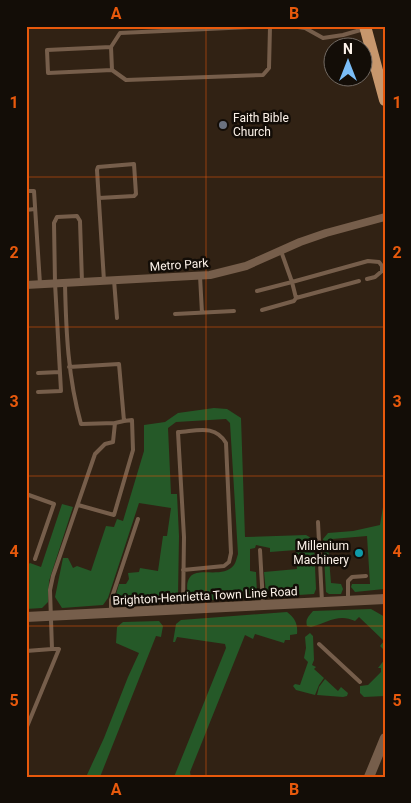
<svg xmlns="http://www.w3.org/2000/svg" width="411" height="803" font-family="Roboto,sans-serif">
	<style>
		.green { fill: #255928 }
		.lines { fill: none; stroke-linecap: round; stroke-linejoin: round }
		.service { stroke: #765e4b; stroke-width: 4 }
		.minor { stroke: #765e4b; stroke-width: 8 }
		.tertiary { stroke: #765e4b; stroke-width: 10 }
		.primary { stroke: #c7976d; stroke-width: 12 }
		.grid { fill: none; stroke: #e8590c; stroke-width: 1; stroke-opacity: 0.55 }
		.worship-dot { fill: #6b7280; stroke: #130d07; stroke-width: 2 }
		.culture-dot { fill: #0f9aa8; stroke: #130d07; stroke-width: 2 }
		.labels { text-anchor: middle; stroke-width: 5; stroke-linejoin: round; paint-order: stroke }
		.poi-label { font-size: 12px; fill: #fdf3ea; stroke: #130d07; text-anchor: start }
		.street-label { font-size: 12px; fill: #fdf3ea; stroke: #130d07 }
		.neatline { fill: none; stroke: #e8590c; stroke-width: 2 }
		.grid-label { font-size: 16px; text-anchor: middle; font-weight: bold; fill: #e8590c }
	</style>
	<rect width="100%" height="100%" fill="#312214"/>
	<path class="green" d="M214 408 227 409 241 418 245 537 306 535 311 538 314 544 316 589 314 594 268 597 266 593 264 572 297 569 296 550 270 552V548L256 545 255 548 250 549V571L256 572 257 594 254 598 194 601 188 597C181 555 219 584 234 565 236 562 237 557 238 554L230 423 226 419 176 422 168 428 171 494H177L179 536 178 595 174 601 120 605 116 602 115 598 119 584H126L129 579 128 573 139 572 140 568 158 571 163 536H167L171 508 139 503 108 598 103 605 62 608 55 597 63 558H68L73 568 77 566 91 571 106 526 114 527 117 519 123 521 144 451V425L165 422 178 413Z
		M385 495 384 589 355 592 351 587 352 584H370L367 536 332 539 328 546 331 583 341 584 343 589 341 594H329L326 592 323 539 328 533 353 531 380 525Z
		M62 504 73 507 49 581 48 602 42 608 26 609V566L30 563 41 567Z
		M371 609 385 617V657L383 649 380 646 384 641 359 617 355 621C339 613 326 623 311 627L307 626C305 619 309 616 313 611Z
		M287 612C295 618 298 624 297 634L290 635V640H285L284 643 255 634 253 639 245 635 190 772 191 777H174L226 648 225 644 177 637 175 642H173L176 624 181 620Z
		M159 621 163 626 161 637 156 636 100 777H86L104 738 128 677 139 653 116 643 117 627 123 622Z
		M310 633 313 636 314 660 312 665 316 667 314 669 324 678 319 685 315 695 296 690 293 686 295 684 300 685 308 662 304 658 306 648 305 637Z
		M385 659V696L364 697 360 693V686L368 685 381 672V668H378Z
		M325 679 338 691 341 687 348 693 347 696 343 697 317 695 319 687Z"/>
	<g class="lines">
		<path class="service" d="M291 26 305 28 323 38 343 35 364 29
			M270 27 269 68 263 75 126 80 112 70 111 47 120 33 275 26
			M111 47 47 50 48 73 112 70
			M26 191H34L40 284
			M99 198 134 196 136 194 134 164 98 167 97 170 104 281
			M26 210 35 209
			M281 251 292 282 368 261 379 262 382 266V271L375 277 367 279
			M200 276 202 313
			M114 280 117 318
			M257 291 292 282 296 298
			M262 310 294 301 296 298 359 281
			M175 314 234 311
			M69 367 119 364 124 421 115 423
			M38 373 60 372
			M38 392 61 391 55 283 54 223 57 217 77 216 80 221 82 282
			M26 494 54 504 35 559
			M78 505 114 515 133 450 132 420 124 421
			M318 522 322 602
			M260 550 263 603
			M183 570 224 566 229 562 231 553 226 443C215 424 197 431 178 432L184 537 183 607
			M348 599V581L352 577 366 576
			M111 611V600L138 519
			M319 644 360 682
			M26 651 52 649 50 590 53 576 95 454 105 444 113 442 115 423 81 424C68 378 66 331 65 283
			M26 729 59 649H52"/>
		<path class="minor" d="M26 285 210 275 246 266 300 242 326 233 385 217"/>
		<path class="tertiary" d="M26 617 385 599
			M369 777 385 738"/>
		<path class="primary" d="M365 26 385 100"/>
	</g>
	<path class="grid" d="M206 26V777M26 177H385M26 327H385M26 476H385M26 626H385"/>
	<circle class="worship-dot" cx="223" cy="125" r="5"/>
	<circle class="culture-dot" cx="359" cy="553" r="5"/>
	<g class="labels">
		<g class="poi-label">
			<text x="233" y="122">Faith Bible<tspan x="233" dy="14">Church</tspan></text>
			<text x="349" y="550" text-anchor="end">Millenium<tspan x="349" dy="14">Machinery</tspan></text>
		</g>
		<g class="street-label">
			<text transform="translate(179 265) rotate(-4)" y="4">Metro Park</text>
			<text transform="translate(205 596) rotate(-3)" y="4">Brighton-Henrietta Town Line Road</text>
		</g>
	</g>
	<rect width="411" height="803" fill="none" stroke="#130d07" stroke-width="55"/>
	<g transform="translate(348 62)"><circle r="24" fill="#130d07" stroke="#716962"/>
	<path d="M0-4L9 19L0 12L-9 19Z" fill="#7bbef8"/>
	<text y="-8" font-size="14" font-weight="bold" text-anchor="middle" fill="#fdf3ea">N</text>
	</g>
	<rect x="28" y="28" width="356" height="748" class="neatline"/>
	<g class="grid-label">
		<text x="116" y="19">A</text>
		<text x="294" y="19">B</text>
		<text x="14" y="108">1</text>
		<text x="397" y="108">1</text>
		<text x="14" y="258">2</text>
		<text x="397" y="258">2</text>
		<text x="14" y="407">3</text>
		<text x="397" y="407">3</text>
		<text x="14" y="557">4</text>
		<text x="397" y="557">4</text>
		<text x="14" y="706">5</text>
		<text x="397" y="706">5</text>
		<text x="116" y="795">A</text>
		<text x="294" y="795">B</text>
	</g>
</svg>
